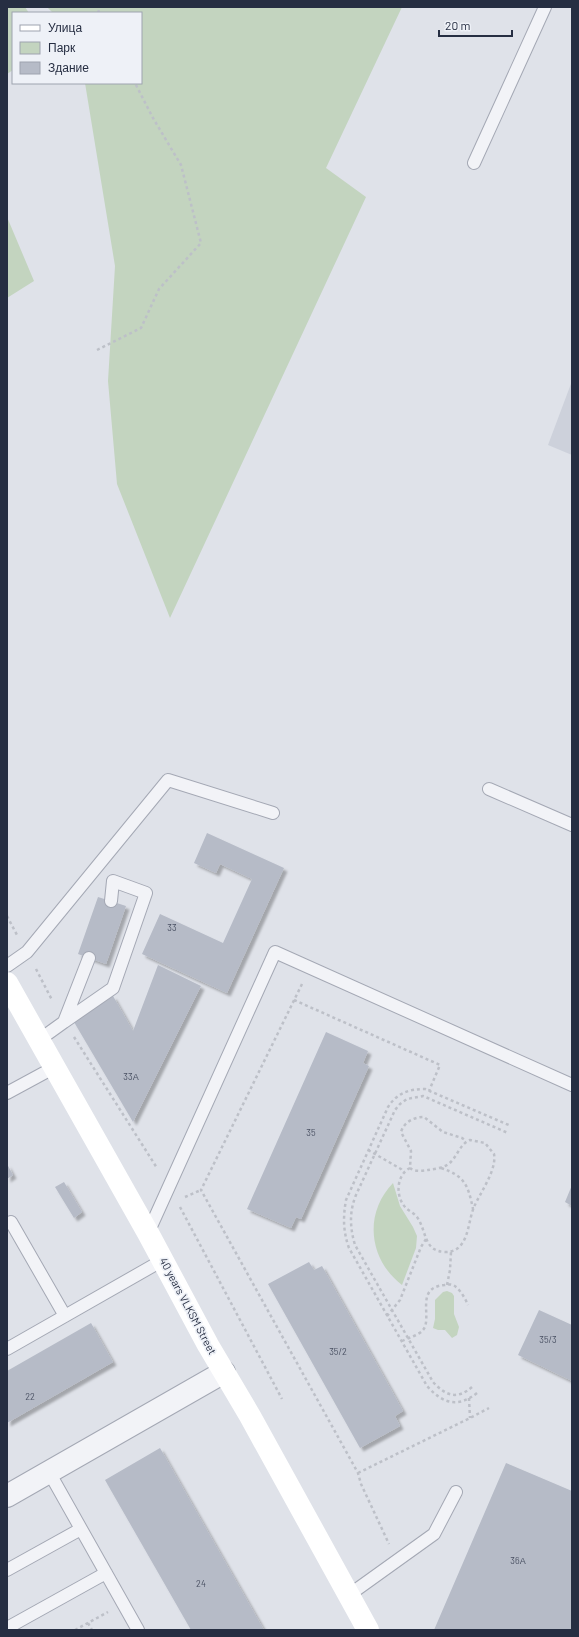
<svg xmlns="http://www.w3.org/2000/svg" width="579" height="1637" font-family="Barlow,sans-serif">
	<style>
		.built { fill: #cdd1db }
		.green { fill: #c3d4bf }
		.building { fill: #b6bbc7; filter: url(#shadow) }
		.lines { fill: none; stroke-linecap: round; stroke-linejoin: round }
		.lane-casing { stroke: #a4a8b4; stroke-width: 14 }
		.street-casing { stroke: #a4a8b4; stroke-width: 24 }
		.path { stroke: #bdc0c8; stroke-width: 2.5; stroke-dasharray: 3 3; stroke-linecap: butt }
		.lane { stroke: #f2f3f7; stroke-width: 12 }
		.street { stroke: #f2f3f7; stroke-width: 22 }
		.secondary { stroke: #fff; stroke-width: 22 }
		.labels { text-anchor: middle; stroke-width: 3.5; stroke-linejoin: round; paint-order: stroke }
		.number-label { font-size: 9px; fill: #4a5163 }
		.street-label { font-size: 11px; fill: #262e42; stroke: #eef1f7 }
	</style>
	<defs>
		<filter id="shadow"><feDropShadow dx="3.5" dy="3.5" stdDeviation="1" flood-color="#0004"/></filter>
	</defs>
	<rect width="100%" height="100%" fill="#dfe2e9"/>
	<path class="built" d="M572 381V455L548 445Z"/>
	<path class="green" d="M7 7H25L29 13H13V70L7 74Z
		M47 7H402L326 168 366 197 170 618 117 484 108 381 115 266 85 83H141V13H53Z
		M7 217 34 281 7 298Z
		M393 1183 400 1206 413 1227 417 1236 416 1248 402 1285C368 1259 364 1213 393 1183Z
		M447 1291 452 1293 454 1296V1314L459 1327 457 1335 452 1338 445 1330H438L433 1328 435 1319V1300L443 1292Z"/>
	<path class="building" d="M207 833 284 868 227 993 142 954 160 914 223 943 252 879 220 864 216 873 194 863Z
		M98 897 126 906 106 964 78 954Z
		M158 965 201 986 133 1122 74 1022 113 996 133 1031Z
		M326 1032 368 1051 363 1063 369 1066 301 1219 296 1217 291 1228 247 1209Z
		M7 1164 13 1175 7 1179Z
		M64 1182 82 1212 74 1218 55 1187Z
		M572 1185V1206L565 1202Z
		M309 1262 314 1270 322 1266 403 1411 395 1416 400 1426 360 1448 268 1284Z
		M539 1310 572 1325V1381L518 1355Z
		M91 1323 113 1362 7 1423V1371Z
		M160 1448 264 1630H191L105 1480Z
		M506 1463 572 1491V1630H434Z"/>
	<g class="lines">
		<defs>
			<path id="lane" d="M474 163 545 7
				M489 789 572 825
				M7 966 27 952 168 780 273 813
				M64 1022 113 988 146 893 113 881 111 901
				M39 1040 64 1022 89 958
				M7 1093 55 1067
				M11 1222 65 1316
				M148 1233 275 952 572 1085
				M7 1349 163 1260
				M49 1472 138 1630
				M7 1570 81 1529
				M349 1595 434 1534 456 1492
				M7 1628 106 1573"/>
			<path id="street" d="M7 1496 224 1372"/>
		</defs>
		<use href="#lane" class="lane-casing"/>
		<use href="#street" class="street-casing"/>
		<path class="path" d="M98 13 100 7
			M97 350 141 328 159 289 201 243 181 165 153 118 135 83
			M7 916 17 935
			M36 969 52 1000
			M302 984 201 1190 358 1473 361 1484 389 1544
			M294 1000 440 1065 429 1091
			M74 1037 157 1168
			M368 1150 401 1169 403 1172
			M410 1168C396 1175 395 1197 406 1208 409 1211 414 1213 417 1217 427 1231 423 1251 445 1252 452 1252 457 1250 461 1245 469 1235 469 1219 474 1207 480 1193 497 1170 494 1154L485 1143 470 1140C459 1144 457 1159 447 1165 442 1168 434 1169 428 1170 422 1171 415 1172 410 1168L411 1151 401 1132C404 1122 414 1117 424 1117L443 1132 462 1138 466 1141
			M441 1168C465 1176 468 1185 473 1209
			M185 1197 201 1190
			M180 1207 282 1399
			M447 1285 450 1270 451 1252
			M387 1316 400 1300 421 1247 426 1239
			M402 1341C408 1338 419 1335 423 1330 433 1318 414 1287 445 1285 449 1284 453 1284 456 1287 461 1291 466 1300 468 1305
			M472 1387C457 1400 446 1396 433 1382L355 1245C350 1228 349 1212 356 1195L395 1110 400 1104 407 1099 423 1096 508 1133
			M477 1393C458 1408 443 1404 427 1386L349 1248C343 1231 343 1217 346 1200L388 1107C397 1093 409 1089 425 1089L511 1126
			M469 1398 470 1418
			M358 1473 470 1418 489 1408
			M88 1623 92 1630
			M75 1630 108 1612"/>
		<use href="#lane" class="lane"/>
		<use href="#street" class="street"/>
		<path class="secondary" d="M7 983 148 1233 208 1345 250 1416 368 1630"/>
	</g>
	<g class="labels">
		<g class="number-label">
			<text x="172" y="931">33</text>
			<text x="131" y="1080">33А</text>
			<text x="311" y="1136">35</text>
			<text x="548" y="1343">35/3</text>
			<text x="338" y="1355">35/2</text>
			<text x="30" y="1400">22</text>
			<text x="518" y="1564">36А</text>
			<text x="201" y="1587">24</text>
		</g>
		<g class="street-label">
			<text transform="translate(188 1306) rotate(62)" y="4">40 years VLKSM Street</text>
		</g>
	</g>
	<rect width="579" height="1637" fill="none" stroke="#262e42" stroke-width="16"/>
	<rect x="12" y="12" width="130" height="72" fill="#eef1f7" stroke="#9ea3af"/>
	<rect x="20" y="25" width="20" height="6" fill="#ffffff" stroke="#9ea3af"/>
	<text x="48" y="32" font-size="12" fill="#262e42">Улица</text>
	<rect x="20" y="42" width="20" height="12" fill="#c3d4bf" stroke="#9ea3af"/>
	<text x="48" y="52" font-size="12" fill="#262e42">Парк</text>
	<rect x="20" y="62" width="20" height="12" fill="#b6bbc7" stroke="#9ea3af"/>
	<text x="48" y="72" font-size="12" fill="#262e42">Здание</text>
	<path d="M439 30v6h73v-6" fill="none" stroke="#262e42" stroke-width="2"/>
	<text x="445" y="30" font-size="12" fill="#262e42" stroke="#eef1f7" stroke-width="3" paint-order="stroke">20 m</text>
</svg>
